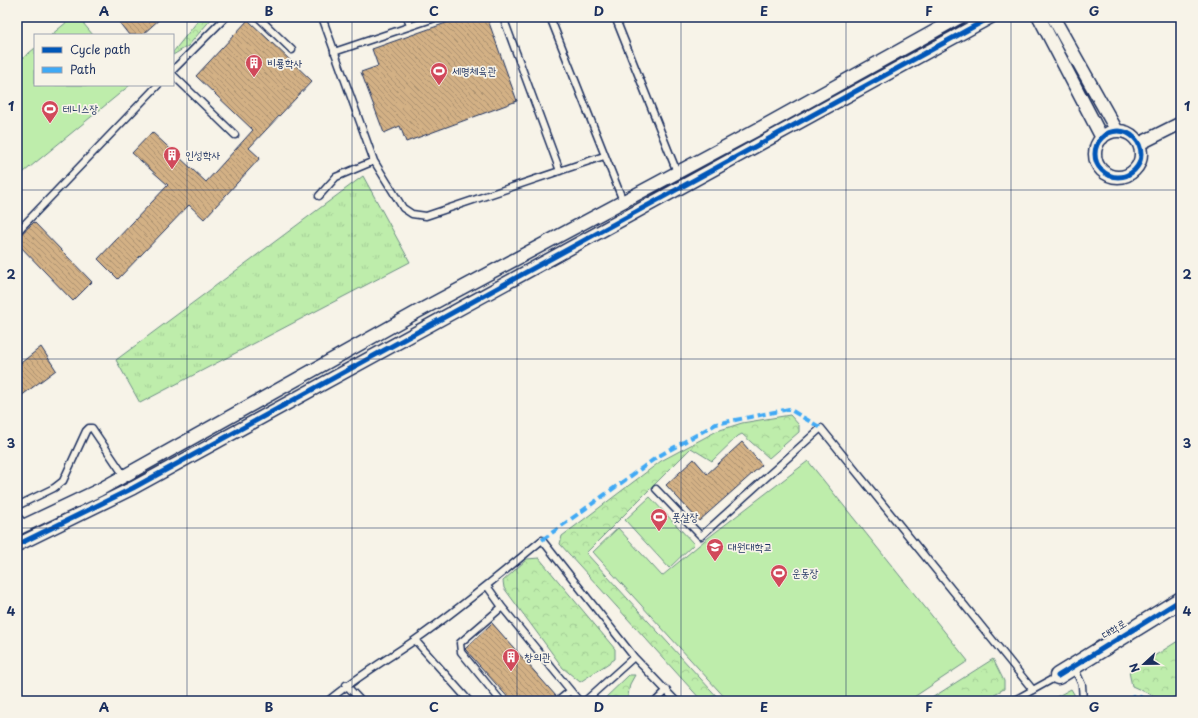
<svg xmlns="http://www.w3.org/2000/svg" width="1198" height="718" font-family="'Playpen Sans','Poor Story',sans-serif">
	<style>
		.grass { fill: url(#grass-tufts); stroke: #6c8e84 }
		.forest { fill: url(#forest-crowns); stroke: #6c8e84 }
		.garden { fill: #beedab; stroke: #6c8e84 }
		.building { fill: url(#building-back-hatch); stroke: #1b2f5e }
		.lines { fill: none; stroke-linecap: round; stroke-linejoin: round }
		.lane-casing { stroke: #1b2f5e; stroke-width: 9 }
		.street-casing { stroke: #1b2f5e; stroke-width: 15 }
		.secondary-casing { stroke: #1b2f5e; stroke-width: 19 }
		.lane { stroke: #f7f3e8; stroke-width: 6 }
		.street { stroke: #f7f3e8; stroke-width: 12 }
		.secondary { stroke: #f7f3e8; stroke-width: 16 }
		.quiet { stroke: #3fa9f5; stroke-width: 4; stroke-dasharray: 8 4; stroke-linecap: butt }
		.cycleway-casing { stroke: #f7f3e8; stroke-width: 8 }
		.cycleway { stroke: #0057b8; stroke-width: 5 }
		.grid { fill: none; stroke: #1b2f5e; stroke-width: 1; stroke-opacity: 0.55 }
		.labels { text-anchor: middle; stroke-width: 3.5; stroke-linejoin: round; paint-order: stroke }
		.poi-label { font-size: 11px; fill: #1b2f5e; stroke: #f7f3e8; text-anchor: start }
		.street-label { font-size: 11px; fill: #1b2f5e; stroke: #f7f3e8 }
		.neatline { fill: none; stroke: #1b2f5e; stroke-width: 1.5 }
		.grid-label { font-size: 13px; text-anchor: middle; font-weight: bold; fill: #1b2f5e }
	</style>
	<defs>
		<pattern id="grass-tufts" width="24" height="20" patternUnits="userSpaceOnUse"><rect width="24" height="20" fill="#beedab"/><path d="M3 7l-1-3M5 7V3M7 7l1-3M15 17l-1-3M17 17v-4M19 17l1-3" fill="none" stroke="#a3cc96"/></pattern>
		<pattern id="forest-crowns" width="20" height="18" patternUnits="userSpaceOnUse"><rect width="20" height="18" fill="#beedab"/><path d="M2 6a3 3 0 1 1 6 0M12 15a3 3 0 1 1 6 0" fill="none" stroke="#a3cc96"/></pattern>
		<pattern id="building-back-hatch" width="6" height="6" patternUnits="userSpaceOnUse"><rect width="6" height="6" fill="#d3b185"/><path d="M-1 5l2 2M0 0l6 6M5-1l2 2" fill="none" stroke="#aa9070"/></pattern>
	</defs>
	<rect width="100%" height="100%" fill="#f7f3e8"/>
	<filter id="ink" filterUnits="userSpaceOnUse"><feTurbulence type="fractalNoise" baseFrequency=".025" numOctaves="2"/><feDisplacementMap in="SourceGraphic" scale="8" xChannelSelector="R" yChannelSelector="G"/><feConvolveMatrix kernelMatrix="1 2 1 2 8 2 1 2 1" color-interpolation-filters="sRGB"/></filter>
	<g filter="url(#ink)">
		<path class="grass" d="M363 176 410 262 140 403 116 360Z"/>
		<path class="forest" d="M201 17H213L188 46 173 55V52Z
			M790 415 799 425V432L769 458 742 434 738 436 712 461 691 448 586 553 721 701H702L560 544 562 536 661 461 717 431 742 423Z
			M539 558 615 649V659L580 682 563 668 504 588 503 581 527 559Z
			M1181 639V701H1156L1154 696 1132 686 1129 672Z
			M993 659 1004 681V689L981 701H927Z
			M629 675H635L630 684 627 701H602Z
			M1071 689 1074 694 1075 701H1049Z"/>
		<path class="garden" d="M73 17H78L93 35H51Z
			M35 48V85H130L24 172 17 163V63Z
			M808 461 968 661 908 701H728L593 552 618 528 662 576 704 541Z
			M650 497 694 544 669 568 625 520Z"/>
		<path class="building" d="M115 17H162L142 35H129Z
			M463 17H487L517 101 406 142 400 126 384 133 361 72 378 66 372 49Z
			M248 20 312 81 249 148 260 158 204 219 189 205 118 279 98 259 168 185 132 153 152 132 206 182 253 130 196 76Z
			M34 222 92 282 73 301 17 243V238Z
			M41 347 56 370 17 399V366Z
			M742 442 762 465 699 521 666 485 694 459 707 474Z
			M492 623 556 696 551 701H511L465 649Z"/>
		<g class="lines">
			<defs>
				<path id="lane" d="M258 17 292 50
					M322 17 374 161 403 208 412 214 426 216 604 156
					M407 17 410 26
					M503 17 560 171
					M550 17 623 201
					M615 17 677 172
					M334 52 438 17
					M173 70 226 17
					M173 75 235 135
					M319 196 336 177 374 161
					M17 232 158 85
					M656 489 701 536 821 428 1033 690
					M17 506 54 488 63 481 86 431 89 428H92L94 431 125 477
					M17 516 25 525
					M487 586 502 607
					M415 640 469 701
					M1074 667 1082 685 1083 701
					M346 685 361 701
					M328 701C355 678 386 660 415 640 459 609 500 575 542 540L634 657 676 701
					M501 701 461 652 460 643 502 607 579 701
					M558 701 570 691
					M585 701 634 657
					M656 701 667 690
					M1013 701 1058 676"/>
				<path id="street" d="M1039 17 1102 138
					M1053 17 1117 131
					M1095 154a23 23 0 1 1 46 0a23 23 0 1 1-46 0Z
					M1139 144 1181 123
					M17 529 99 490 417 312 762 127 960 17
					M17 545 133 488 991 17"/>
				<path id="secondary" d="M1058 676 1181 600"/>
			</defs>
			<use href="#lane" class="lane-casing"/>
			<use href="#street" class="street-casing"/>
			<use href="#secondary" class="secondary-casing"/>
			<use href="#lane" class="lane"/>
			<use href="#street" class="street"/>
			<use href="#secondary" class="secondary"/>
			<path class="quiet" d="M542 540 657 457 716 424 789 409 821 428
				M1130 701 1133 696 1140 697 1146 701"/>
			<defs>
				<path id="cycleway" d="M1095 154a23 23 0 1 1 46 0a23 23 0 1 1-46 0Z
					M17 545 133 488 991 17
					M1058 676 1181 600"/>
			</defs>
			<use href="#cycleway" class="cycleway-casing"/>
			<use href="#cycleway" class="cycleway"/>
		</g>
	</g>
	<path class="grid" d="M187 17V701M352 17V701M517 17V701M681 17V701M846 17V701M1011 17V701M17 190H1181M17 359H1181M17 528H1181"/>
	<defs>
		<symbol id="building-pin" viewBox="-11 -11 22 30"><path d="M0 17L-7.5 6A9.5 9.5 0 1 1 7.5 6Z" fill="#d1495b" stroke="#f7f3e8"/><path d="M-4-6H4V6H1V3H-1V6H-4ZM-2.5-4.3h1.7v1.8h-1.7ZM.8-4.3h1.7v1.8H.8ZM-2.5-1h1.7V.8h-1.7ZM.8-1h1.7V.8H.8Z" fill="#fff"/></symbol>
		<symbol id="stadium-pin" viewBox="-11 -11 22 30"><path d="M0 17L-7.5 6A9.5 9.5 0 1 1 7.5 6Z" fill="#d1495b" stroke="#f7f3e8"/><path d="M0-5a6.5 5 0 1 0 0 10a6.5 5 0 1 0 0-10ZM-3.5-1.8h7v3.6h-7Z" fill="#fff"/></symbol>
		<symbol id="university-pin" viewBox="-11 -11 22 30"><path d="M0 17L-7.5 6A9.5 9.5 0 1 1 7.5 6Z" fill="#d1495b" stroke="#f7f3e8"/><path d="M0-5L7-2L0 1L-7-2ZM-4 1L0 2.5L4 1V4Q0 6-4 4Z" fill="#fff"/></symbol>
	</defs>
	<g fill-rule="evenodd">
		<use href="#building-pin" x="244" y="53" width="20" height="27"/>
		<use href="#stadium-pin" x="429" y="61" width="20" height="27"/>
		<use href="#stadium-pin" x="40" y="99" width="20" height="27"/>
		<use href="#building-pin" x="162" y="145" width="20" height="27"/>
		<use href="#stadium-pin" x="649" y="507" width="20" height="27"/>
		<use href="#university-pin" x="705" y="537" width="20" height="27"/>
		<use href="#stadium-pin" x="769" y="563" width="20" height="27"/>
		<use href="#building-pin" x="501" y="647" width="20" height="27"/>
	</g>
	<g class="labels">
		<g class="poi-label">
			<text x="267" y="67">비룡학사</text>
			<text x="452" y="75">세명체육관</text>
			<text x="63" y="113">테니스장</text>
			<text x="185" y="159">인성학사</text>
			<text x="672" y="521">풋살장</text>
			<text x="728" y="551">대원대학교</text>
			<text x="792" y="577">운동장</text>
			<text x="524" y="661">창의관</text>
		</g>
		<g class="street-label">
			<text transform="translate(1114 629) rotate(-32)" y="4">대학로</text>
		</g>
	</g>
	<rect width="1198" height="718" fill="none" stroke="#f7f3e8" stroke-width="44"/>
	<rect x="34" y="34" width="140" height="52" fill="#f7f3e8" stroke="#9fa5b1"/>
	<rect x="42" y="47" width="20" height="6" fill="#0057b8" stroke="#9fa5b1"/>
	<text x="70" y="54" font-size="12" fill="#1b2f5e">Cycle path</text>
	<rect x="42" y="67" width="20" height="6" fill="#3fa9f5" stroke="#9fa5b1"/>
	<text x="70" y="74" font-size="12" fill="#1b2f5e">Path</text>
	<g transform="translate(1144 664) rotate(248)" stroke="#f7f3e8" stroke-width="3" paint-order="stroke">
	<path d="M0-3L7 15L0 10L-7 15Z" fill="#1b2f5e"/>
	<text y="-6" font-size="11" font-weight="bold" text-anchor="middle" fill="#1b2f5e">N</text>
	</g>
	<rect x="22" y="22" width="1154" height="674" class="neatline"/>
	<g class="grid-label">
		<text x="104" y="16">A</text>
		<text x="269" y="16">B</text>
		<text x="434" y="16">C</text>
		<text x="599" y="16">D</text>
		<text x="764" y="16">E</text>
		<text x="929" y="16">F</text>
		<text x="1094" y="16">G</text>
		<text x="11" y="111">1</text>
		<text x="1187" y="111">1</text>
		<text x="11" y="279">2</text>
		<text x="1187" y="279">2</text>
		<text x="11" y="448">3</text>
		<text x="1187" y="448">3</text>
		<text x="11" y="616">4</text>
		<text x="1187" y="616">4</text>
		<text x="104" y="712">A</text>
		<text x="269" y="712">B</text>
		<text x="434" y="712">C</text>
		<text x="599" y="712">D</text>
		<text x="764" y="712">E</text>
		<text x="929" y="712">F</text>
		<text x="1094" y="712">G</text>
	</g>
</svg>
